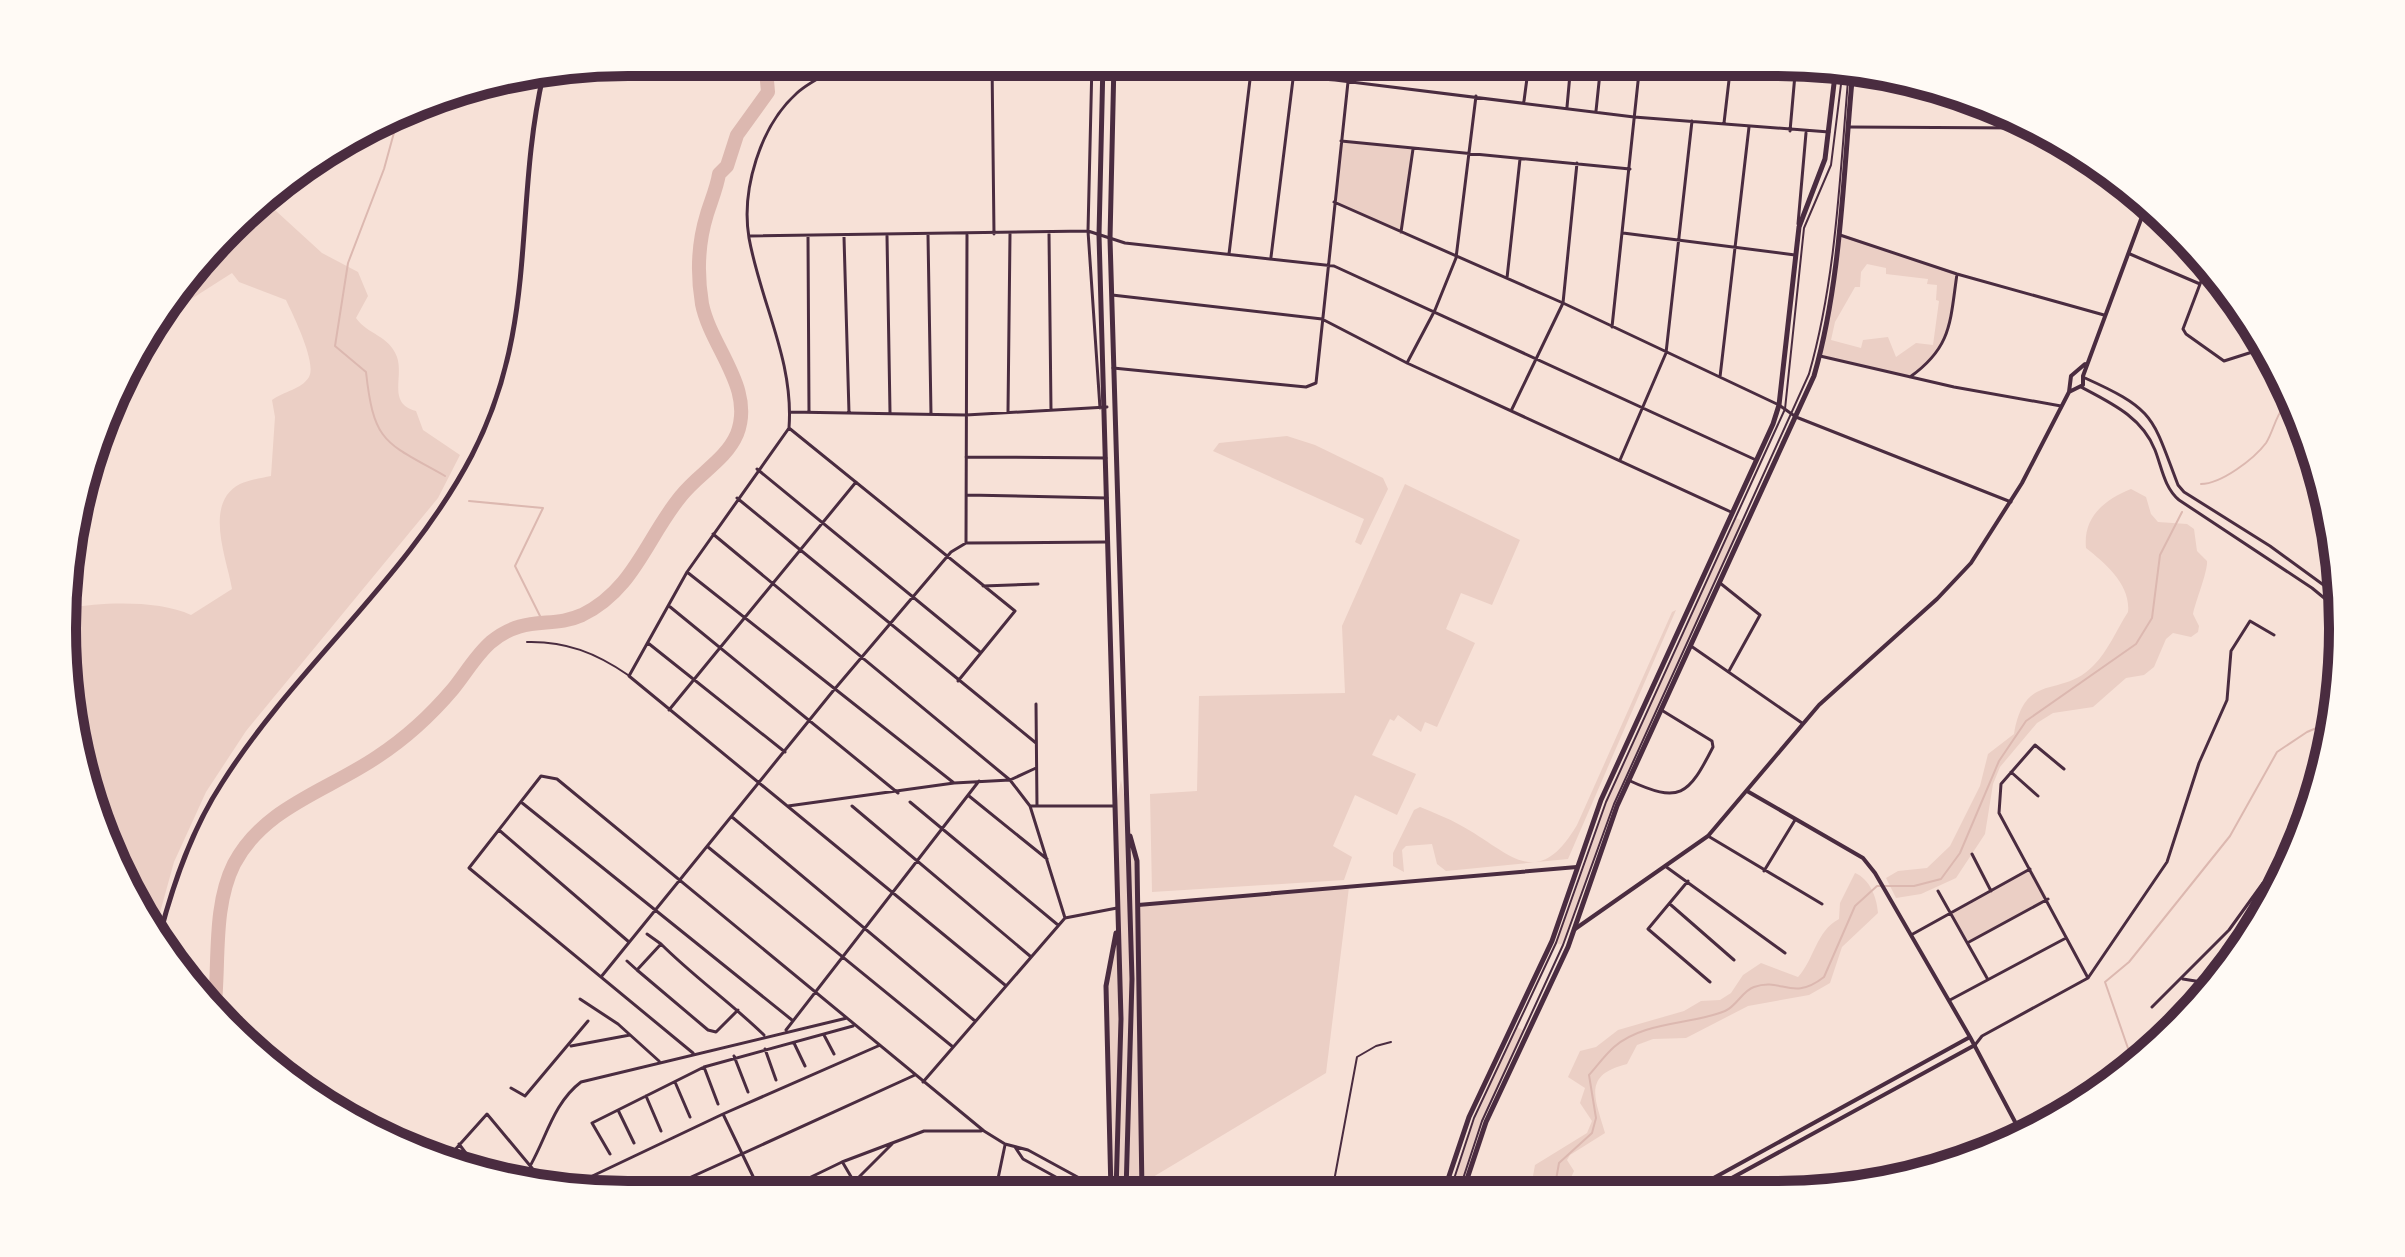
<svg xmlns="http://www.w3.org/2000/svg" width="2405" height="1257" font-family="'IBM Plex Serif',serif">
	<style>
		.green { fill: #ebcfc5; fill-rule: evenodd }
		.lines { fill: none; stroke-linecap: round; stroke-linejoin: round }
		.stream { stroke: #dcb8b0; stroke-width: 2 }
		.river { stroke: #dcb8b0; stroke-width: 14 }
		.service { stroke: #4a2c40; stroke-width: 2 }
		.minor { stroke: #4a2c40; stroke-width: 3 }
		.tertiary { stroke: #4a2c40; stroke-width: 4 }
		.secondary { stroke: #4a2c40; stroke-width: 5 }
		.primary { stroke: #4a2c40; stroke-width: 5 }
		.trunk { stroke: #4a2c40; stroke-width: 5 }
		.rim { fill: none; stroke: #4a2c40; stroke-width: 10 }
	</style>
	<rect width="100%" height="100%" fill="#f7e1d7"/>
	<path class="green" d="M1341 141 1413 147 1401 232 1334 202Z
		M264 200 322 253 358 272 368 296 356 318C368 335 389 335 397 357 404 378 387 403 416 411L423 430 460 455 438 498 246 731 206 792 174 862 156 927 105 846 63 666 69 608C102 602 160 600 191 615L232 589C227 559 203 503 240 484 249 480 261 478 271 476L275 417 272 400C284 391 301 390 309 377 317 363 293 315 286 300L239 282 232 273 185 303 176 294Z
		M1838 234 1957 274C1950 322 1952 347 1910 377L1820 356ZM1867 264 1886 268V274L1928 279 1927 284 1937 285 1936 300 1939 301 1933 345 1916 343 1896 357 1888 337 1863 340 1861 348 1831 340 1835 322 1855 287H1860L1861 272Z
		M1287 436 1315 445 1383 478 1388 489 1361 545 1355 542 1364 519 1213 451 1219 443Z
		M1405 484 1520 540 1492 605 1461 593 1446 629 1475 643 1437 727 1425 722 1421 732 1398 715 1394 721 1390 719 1372 755 1416 774 1397 815 1355 795 1333 846 1352 857 1344 880 1152 892 1150 794 1197 791 1199 696 1345 693 1342 626Z
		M2131 489 2146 497 2151 514 2158 522 2187 524 2194 529 2197 551 2207 561C2208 571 2196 600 2193 614L2199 626 2198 632 2191 637 2173 633 2166 639 2154 667 2144 675 2126 678 2093 707 2053 713 2037 723 2000 767 1993 784 1985 834 1956 878 1921 894 1896 898 1886 878 1898 871 1927 868 1950 846 1980 786 1988 754 2014 734C2025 669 2061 700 2094 665 2108 651 2117 629 2128 612 2131 585 2105 563 2086 548 2083 517 2104 500 2131 489Z
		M1736 518 1743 521 1614 804 1563 945 1556 943 1606 802Z
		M1676 610 1568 859 1446 871 1437 864 1432 844 1406 846 1402 850 1404 872 1393 866V853L1414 810 1420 807C1434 813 1448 818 1460 825 1509 851 1536 894 1577 825L1672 612Z
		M1121 780 1137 861 1138 905 1349 887 1326 1073 1143 1183 1142 1192H1111L1106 986 1118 921 1116 806Z
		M2031 869 2048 899 1969 942 1951 913Z
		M1855 873C1870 879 1877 898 1878 913L1842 947 1830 983 1809 995 1748 1006 1686 1038 1653 1039 1637 1045 1627 1064C1582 1075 1595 1098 1605 1133L1570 1155 1567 1160 1574 1171 1565 1191H1537L1531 1187 1535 1165 1587 1133 1592 1121 1580 1103 1585 1088 1568 1077 1580 1051 1596 1047 1618 1030 1684 1011 1701 1001 1720 1000 1731 993 1743 975 1761 963 1798 977C1814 960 1816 931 1839 919L1840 903Z
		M1517 1027 1524 1031 1482 1121 1459 1191H1450L1465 1141Z"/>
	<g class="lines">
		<path class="stream" d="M398 118 384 169 348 263 335 346 366 372C374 444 385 442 445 476
			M2201 484C2221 484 2254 459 2266 443 2273 432 2275 418 2283 408L2295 407
			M469 501 543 508 515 566 542 620
			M2130 1054 2105 982 2129 962 2230 836 2277 752 2307 732 2333 721
			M2113 1083C2132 1051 2157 1010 2198 1006
			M1554 1191 1559 1163 1592 1133 1596 1118 1589 1075C1597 1066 1605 1055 1614 1047 1644 1021 1691 1025 1725 1011 1737 1006 1742 991 1754 987 1782 977 1792 1002 1824 977L1855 906 1877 886H1914L1941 879 1960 853 1999 761 2026 721 2136 644 2152 618 2160 555 2182 512"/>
		<path class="river" d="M214 1013C220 965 212 908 234 864 264 807 327 791 377 757 406 738 431 715 453 689 466 673 476 655 491 642 525 614 551 629 582 615 634 590 647 537 681 496 698 474 726 460 737 434 755 388 711 348 702 304 697 274 698 243 707 214 711 201 717 187 719 174L727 166 737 135 768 92 766 70 776 62"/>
		<path class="service" d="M527 642C566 641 596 653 628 675
			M1450 1191 1474 1118 1556 943 1606 802 1785 409 1804 228 1831 165 1843 68
			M1459 1191 1482 1121 1563 945 1614 804 1809 374C1837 276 1840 170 1849 69
			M1332 1192 1357 1057 1376 1046 1391 1042"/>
		<path class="minor" d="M992 62 994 234
			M1092 62 1088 231 1100 408
			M1251 74 1335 80 1634 117 1829 132
			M1335 80 1337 63
			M1524 101 1529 63
			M1567 107 1571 63
			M1596 111 1601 63
			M1724 123 1731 63
			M1848 127 2022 128
			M1790 131 1796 63
			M1341 141 1630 169
			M1334 202 1563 303 1779 405 1796 417 2011 502
			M1798 224 1806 133
			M1401 232 1413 149
			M1623 233 1795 255
			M1049 234 1051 410
			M928 235 931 414
			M1840 235 1957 274 2104 315
			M749 236 1088 231 1125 243 1334 266 1756 460
			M808 236 809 412
			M887 236 890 412
			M844 237 849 413
			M1229 254 1252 63
			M2130 254 2200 284
			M1271 257 1295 63
			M2208 263 2183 329 2186 334 2224 361 2268 347
			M1507 278 1520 159
			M1112 295 1322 319 1407 363 1731 512
			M1612 327 1640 63
			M1820 356 1954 387 2061 406
			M1407 363 1435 310 1456 258 1476 96
			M1113 368 1306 387 1316 383 1348 82
			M1720 377 1749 127
			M1910 377C1952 347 1950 322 1957 274
			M2085 378C2156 410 2152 417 2178 485L2184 492 2270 546 2340 597
			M2081 387C2111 403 2142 417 2155 450 2162 468 2164 487 2179 500L2312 588 2340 611
			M1512 409 1563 303 1577 163
			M790 412 966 415 1107 407
			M1008 412 1010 234
			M789 428 687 572 629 676 1005 985
			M789 428C794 360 761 304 749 238 741 190 760 126 797 93 811 80 832 72 849 62
			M789 428 1015 611 958 681
			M966 457 1106 458
			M1620 460 1666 353 1692 121
			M757 469 980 652
			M967 495 1107 498
			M737 498 1036 743
			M713 534 1010 780 1030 806 1065 918
			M966 543 967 235
			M687 572 954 783
			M1720 583 1760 615 1729 671
			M983 586 1038 584
			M669 606 898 793
			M648 643 785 752
			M1691 646 1802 723
			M1036 704 1037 806
			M669 710 856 482
			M2064 769 2035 745 2001 784 1999 813 2088 978
			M2011 772 2038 796
			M1628 780C1680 804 1688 796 1713 747L1712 741 1663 711
			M969 796 1047 859
			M521 802 792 1020
			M910 802 1058 925
			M788 806 954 783 1010 780 1036 768
			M852 806 1030 956
			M1030 806H1114
			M732 817 975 1021
			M499 830 629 942
			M1708 836 1822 904
			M708 847 953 1047
			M1972 854 1991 891
			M1665 866 1785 953
			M1764 871 1795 820
			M1688 881 1648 929 1710 982
			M1938 891 1987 978
			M1671 905 1734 960
			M647 934 661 944
			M1911 935 2030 869
			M1969 942 2048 899
			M627 961 637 970
			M601 977 833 691 951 552 966 543 1106 542
			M2183 979 2214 984
			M580 999 618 1024 659 1061
			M1950 1000 2066 938
			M2152 1007 2229 930 2263 883
			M738 1010 716 1032 708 1030 637 970 661 944C693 976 731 1003 764 1035
			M786 1030 979 781
			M824 1035 834 1054
			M794 1043 805 1066
			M1975 1045 1982 1036 2088 978 2167 862 2199 763 2227 700 2231 651 2250 621 2274 635
			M571 1046 630 1035
			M765 1049 776 1080
			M693 1053 469 868 541 776 557 779 984 1131 1005 1144 1028 1150 1105 1192
			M734 1056 748 1092
			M704 1067 718 1104
			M675 1082 690 1117
			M923 1082 1065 918 1117 908
			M511 1088 525 1096 588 1021
			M646 1096 661 1131
			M618 1110 634 1143
			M723 1114 761 1193
			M459 1144 483 1176
			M1015 1147 1023 1159 1083 1192
			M610 1154 592 1123 704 1067 853 1026
			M444 1162 487 1114 532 1168
			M843 1163 853 1180
			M520 1182C544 1151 549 1106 581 1082L847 1018
			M565 1189 723 1114 878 1046
			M1038 1192 1042 1187 1064 1182
			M778 1193 842 1162 924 1131H981
			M843 1193 892 1144
			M892 1193 894 1179
			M995 1193 1005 1145
			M654 1194 915 1075"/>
		<path class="tertiary" d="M2083 376 2147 203
			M2069 392 2083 385V376
			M1747 791 1863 858 1875 873 1970 1037 2022 1135
			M1138 905 1577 867
			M1575 929 1708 836 1819 705 1937 599 1971 563 2022 483 2069 392 2071 376 2085 364
			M1690 1191 1970 1037
			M1708 1191 1975 1045"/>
		<path class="secondary" d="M1103 62 1099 235 1121 1019 1116 1192
			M1114 62 1110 239 1132 979 1126 1192
			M1130 836 1137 861 1142 1192
			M1115 1190 1134 1192
			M1111 1192 1106 986 1116 933"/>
		<path class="primary" d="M1444 1191 1469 1117 1552 941 1601 800 1773 424 1779 405 1799 227 1825 159 1836 67
			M1463 1191 1486 1122 1568 947 1617 806 1814 376C1842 278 1843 172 1853 70"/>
		<path class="trunk" d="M160 934C174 881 192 829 222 783 295 667 408 578 472 455 539 326 513 208 543 76"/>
	</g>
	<path d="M0 0H2405V1257H0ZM628 76H1777A552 552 0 0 1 2329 628V629A552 552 0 0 1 1777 1181H628A552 552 0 0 1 76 629V628A552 552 0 0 1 628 76Z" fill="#fffaf5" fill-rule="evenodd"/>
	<path class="rim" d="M628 76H1777A552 552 0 0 1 2329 628V629A552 552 0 0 1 1777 1181H628A552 552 0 0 1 76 629V628A552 552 0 0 1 628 76Z"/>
</svg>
